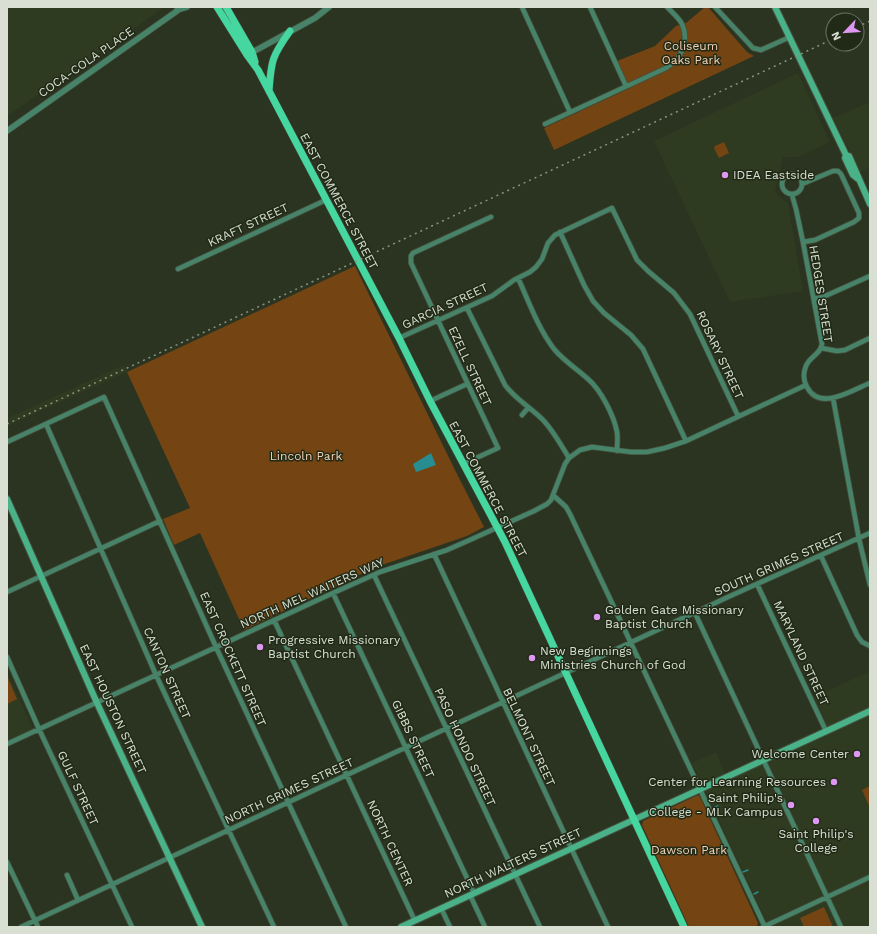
<svg xmlns="http://www.w3.org/2000/svg" width="877" height="934" font-family="'Work Sans',sans-serif">
	<style>
		.built { fill: #2e3b20 }
		.green { fill: #744413 }
		.water { fill: #288d90 }
		.lines { fill: none; stroke-linecap: round; stroke-linejoin: round }
		.stream { stroke: #288d90; stroke-width: 1.5 }
		.minor-casing { stroke: #46503d; stroke-width: 6 }
		.tertiary-casing { stroke: #46503d; stroke-width: 7 }
		.secondary-casing { stroke: #46503d; stroke-width: 8 }
		.primary-casing { stroke: #46503d; stroke-width: 8 }
		.minor { stroke: #468369; stroke-width: 4.5 }
		.tertiary { stroke: #468369; stroke-width: 5.5 }
		.secondary { stroke: #49b288; stroke-width: 6 }
		.primary { stroke: #46d6a0; stroke-width: 7 }
		.rail { stroke: #8b9383; stroke-width: 1.5; stroke-dasharray: 2 4; stroke-linecap: butt }
		.poi-dot { fill: #de98f2; stroke: #202a16; stroke-width: 1.5 }
		.labels { text-anchor: middle; stroke-width: 3; stroke-linejoin: round; paint-order: stroke }
		.park-label { font-size: 12px; fill: #f5d1b4; stroke: #202a16 }
		.street-label { font-size: 12px; fill: #d9e0d3; stroke: #202a16 }
		.poi-label { font-size: 12px; fill: #d9e0d3; stroke: #202a16; text-anchor: start }
	</style>
	<rect width="100%" height="100%" fill="#2a3420"/>
	<path class="built" d="M7 7H165L7 116Z
		M798 73 830 142 798 157H783L775 192 788 204 803 291 730 302 654 141Z
		M870 102V167L860 172 833 118Z
		M124 365 127 372 7 426V418Z
		M870 671V927H769L692 763 716 752 728 780 830 733 814 697Z
		M7 672 33 729 7 741Z"/>
	<path class="green" d="M705 7H708L747 52 754 56 554 150 544 128 630 88 617 61 655 46 676 26 686 23Z
		M724 142 729 153 719 158 714 148 715 146Z
		M355 266 456 472 484 527 467 536 376 567 244 630 200 533 174 545 163 519 190 508 127 372Z
		M7 676 17 699 7 704Z
		M870 786V808L862 790Z
		M698 795 700 797 758 923 757 926 754 927H689L642 825 643 821Z
		M824 907 833 927H804L800 918Z"/>
	<path class="water" d="M431 453 436 465 416 472 413 464Z"/>
	<g class="lines">
		<path class="stream" d="M713 808 718 806
			M677 849 685 853H691
			M743 872 748 870
			M754 894 758 892"/>
		<defs>
			<path id="minor" d="M522 7 570 112
				M590 7 626 86
				M715 7 753 48 761 50 790 37
				M545 124 666 68C681 59 690 42 682 24 679 18 672 12 667 7
				M782 184a10 10 0 1 1 20 0a10 10 0 1 1-20 0Z
				M802 184 833 171H838L841 174 859 213V218L854 222 815 240 803 242
				M792 195 796 209 803 242 822 344C821 354 809 357 806 366 803 373 803 380 807 387 820 412 852 390 870 383
				M560 232 584 285 593 301 604 313 631 335 643 349 686 441
				M178 269 326 200
				M518 278C529 302 538 328 554 349 564 361 577 369 588 379 601 390 614 416 617 432 618 438 617 445 617 451
				M814 299 823 297 870 276
				M467 308 505 385C516 400 532 408 544 421 554 432 561 445 569 458
				M399 338 492 296 514 280 530 272 536 267 542 259 548 243 555 235 612 208 637 260 648 271 674 293 690 314 738 416
				M821 348 837 351 845 350 870 338
				M833 398 859 539 870 585
				M430 401 467 384
				M522 415 528 408
				M46 424 156 675 274 927
				M7 442 104 397 216 647 346 927
				M463 464 498 448 411 263V256L413 253 491 217
				M553 495 566 507 570 514 765 927
				M434 554 608 927
				M821 556 857 635 862 642 870 646
				M374 575 540 927
				M757 584 826 731
				M7 592 160 521
				M333 593 474 893
				M695 613 841 927
				M274 620 415 921
				M7 657 39 729 132 927
				M7 744 333 593 380 572 447 550 472 539 534 511 547 504 551 500 565 464 569 458 580 450 592 447 631 452H647L665 448 686 441 806 385
				M7 862 38 927
				M67 875 78 900
				M470 895 485 927
				M441 908 450 927
				M21 927 728 597 870 533
				M763 927 870 877"/>
			<path id="tertiary" d="M177 10 187 7
				M249 54 315 18 329 7
				M7 131 177 11 179 7"/>
			<path id="secondary" d="M775 7 846 155 849 156 870 204
				M846 155 845 158 853 175 858 179
				M7 499 97 703 202 927
				M401 927 870 711"/>
			<path id="primary" d="M217 7 247 55 258 70 399 338 430 401 505 542 684 927
				M226 7 252 52 255 62
				M269 91C271 61 272 56 290 31"/>
		</defs>
		<use href="#minor" class="minor-casing"/>
		<use href="#tertiary" class="tertiary-casing"/>
		<use href="#secondary" class="secondary-casing"/>
		<use href="#primary" class="primary-casing"/>
		<use href="#minor" class="minor"/>
		<use href="#tertiary" class="tertiary"/>
		<use href="#secondary" class="secondary"/>
		<use href="#primary" class="primary"/>
		<path class="rail" d="M857 27 870 21
			M7 424 833 39"/>
	</g>
	<g class="poi-dot">
		<circle cx="725" cy="175" r="4"/>
		<circle cx="597" cy="617" r="4"/>
		<circle cx="260" cy="647" r="4"/>
		<circle cx="532" cy="658" r="4"/>
		<circle cx="857" cy="754" r="4"/>
		<circle cx="834" cy="782" r="4"/>
		<circle cx="791" cy="805" r="4"/>
		<circle cx="816" cy="821" r="4"/>
	</g>
	<g class="labels">
		<g class="park-label">
			<text x="691" y="50">Coliseum<tspan x="691" dy="14">Oaks Park</tspan></text>
			<text x="306" y="460">Lincoln Park</text>
			<text x="689" y="854">Dawson Park</text>
		</g>
		<g class="street-label">
			<text transform="translate(86 62) rotate(-35)" y="4">COCA-COLA PLACE</text>
			<text transform="translate(339 201) rotate(62)" y="4">EAST COMMERCE STREET</text>
			<text transform="translate(248 225) rotate(-25)" y="4">KRAFT STREET</text>
			<text transform="translate(821 294) rotate(81)" y="4">HEDGES STREET</text>
			<text transform="translate(445 306) rotate(-25)" y="4">GARCIA STREET</text>
			<text transform="translate(720 355) rotate(65)" y="4">ROSARY STREET</text>
			<text transform="translate(470 366) rotate(65)" y="4">EZELL STREET</text>
			<text transform="translate(488 489) rotate(62)" y="4">EAST COMMERCE STREET</text>
			<text transform="translate(779 564) rotate(-24)" y="4">SOUTH GRIMES STREET</text>
			<text transform="translate(312 593) rotate(-24)" y="4">NORTH MEL WAITERS WAY</text>
			<text transform="translate(801 653) rotate(65)" y="4">MARYLAND STREET</text>
			<text transform="translate(233 659) rotate(66)" y="4">EAST CROCKETT STREET</text>
			<text transform="translate(167 673) rotate(66)" y="4">CANTON STREET</text>
			<text transform="translate(113 709) rotate(65)" y="4">EAST HOUSTON STREET</text>
			<text transform="translate(529 737) rotate(65)" y="4">BELMONT STREET</text>
			<text transform="translate(413 739) rotate(65)" y="4">GIBBS STREET</text>
			<text transform="translate(465 747) rotate(65)" y="4">PASO HONDO STREET</text>
			<text transform="translate(78 788) rotate(65)" y="4">GULF STREET</text>
			<text transform="translate(289 791) rotate(-25)" y="4">NORTH GRIMES STREET</text>
			<text transform="translate(390 843) rotate(65)" y="4">NORTH CENTER</text>
			<text transform="translate(513 863) rotate(-25)" y="4">NORTH WALTERS STREET</text>
		</g>
		<g class="poi-label">
			<text x="733" y="179">IDEA Eastside</text>
			<text x="605" y="614">Golden Gate Missionary<tspan x="605" dy="14">Baptist Church</tspan></text>
			<text x="268" y="644">Progressive Missionary<tspan x="268" dy="14">Baptist Church</tspan></text>
			<text x="540" y="655">New Beginnings<tspan x="540" dy="14">Ministries Church of God</tspan></text>
			<text x="849" y="758" text-anchor="end">Welcome Center</text>
			<text x="826" y="786" text-anchor="end">Center for Learning Resources</text>
			<text x="783" y="802" text-anchor="end">Saint Philip's<tspan x="783" dy="14">College - MLK Campus</tspan></text>
			<text x="816" y="838" text-anchor="middle">Saint Philip's<tspan x="816" dy="14">College</tspan></text>
		</g>
	</g>
	<rect width="877" height="934" fill="none" stroke="#d9e0d3" stroke-width="16"/>
	<g transform="translate(845 32) rotate(245)"><circle r="19" fill="#202a16" stroke="#6a7362"/>
	<path d="M0-3L7 15L0 10L-7 15Z" fill="#de98f2"/>
	<text y="-6" font-size="11" font-weight="bold" text-anchor="middle" fill="#d9e0d3">N</text>
	</g>
</svg>
